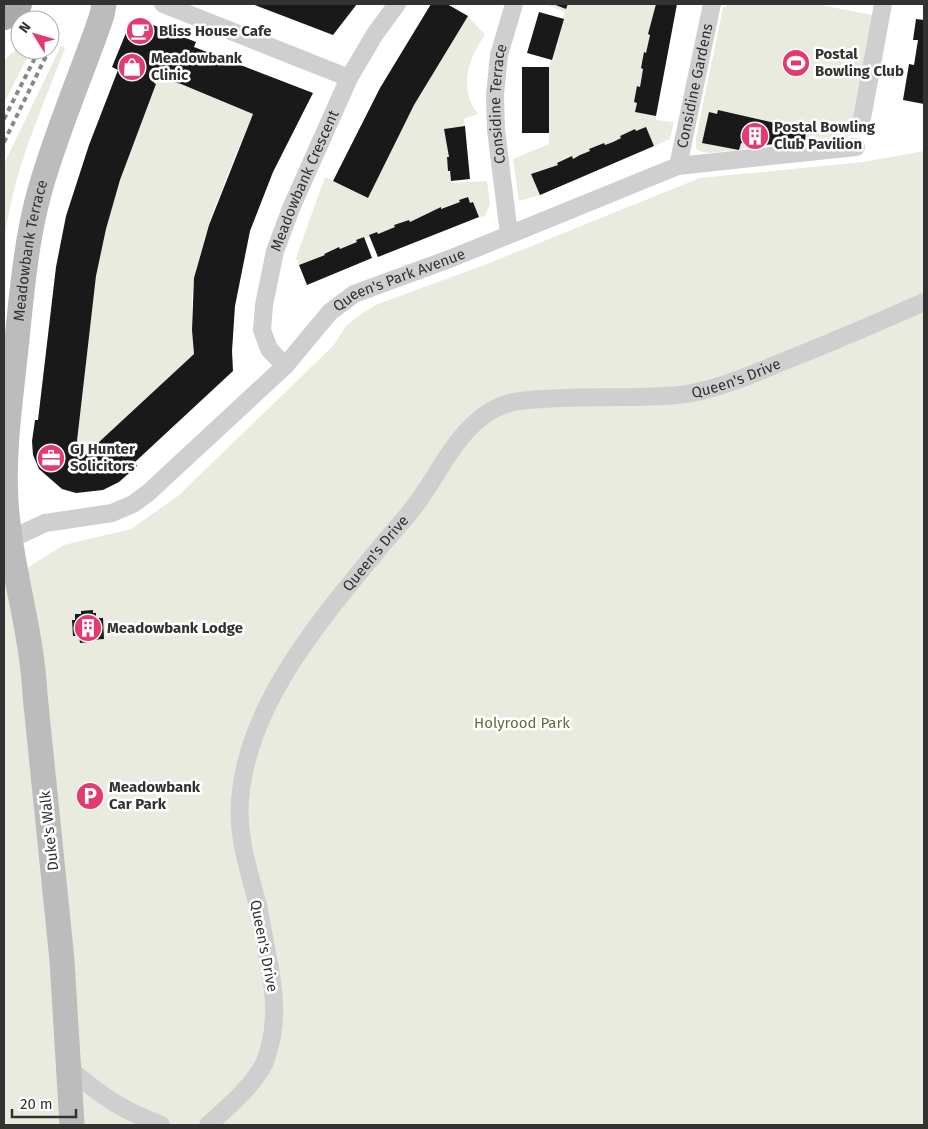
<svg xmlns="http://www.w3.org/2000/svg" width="928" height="1129" font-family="'Fira Sans',sans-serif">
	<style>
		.green { fill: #e8ebde }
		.building { fill: #191919; fill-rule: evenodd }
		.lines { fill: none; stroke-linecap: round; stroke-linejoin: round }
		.street { stroke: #cfcfcf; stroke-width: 18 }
		.secondary { stroke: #bcbcbc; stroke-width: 25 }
		.primary { stroke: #aaa; stroke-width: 28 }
		.rail { stroke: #878787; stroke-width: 4; stroke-dasharray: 5 4; stroke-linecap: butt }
		.labels { text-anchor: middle; stroke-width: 5; stroke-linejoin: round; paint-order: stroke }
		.poi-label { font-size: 15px; font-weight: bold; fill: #323232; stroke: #fff; text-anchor: start }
		.street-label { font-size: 15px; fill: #323232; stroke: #fff }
		.park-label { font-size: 15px; fill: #616e3f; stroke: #fff }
	</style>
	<rect width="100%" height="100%" fill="#fff"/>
	<path class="green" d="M545 4H552L566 9 568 4H656L648 34 650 35 646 53H644L641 68 643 69 635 112 656 116V120L674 122 670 139 654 146 646 128 636 131 635 129 620 136 621 138 605 145 603 143 589 149 590 151 573 159 571 157 557 163 558 165 531 174 540 195 519 201 513 159 549 144V67L565 12Z
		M729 4H816L872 15 851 134 848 137 837 140 755 146 739 150 708 153 699 151 696 148V138L723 8Z
		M468 16 485 35C468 58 458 88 478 114L464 119 465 126 444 129 445 137H446L449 157H447L451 183 487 181 490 204 485 216 479 217 473 202 470 203 467 197 459 200 460 202 427 213V215L410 222 409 220 395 225V227L378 234 377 232 369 235 370 237 365 239 363 237 356 240 357 242 340 249 339 247 324 253 325 255 299 265 296 258 325 177 367 198 414 105Z
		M20 46V50H31L4 103V60Z
		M61 46 65 48C41 112 10 177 4 247V164Z
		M156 77 181 84 253 114C231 167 206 220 195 277 190 300 192 330 194 354L85 455 77 441 96 276 106 229 120 180 156 85 154 83Z
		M924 151V1125H4V582L64 545 131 529 178 496 334 345 346 326 361 314 378 304 487 264 700 178 863 162Z"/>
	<path class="building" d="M252 4H357L333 35Z
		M431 4H447L468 16 414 105 368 198 333 181 380 88Z
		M553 4H568L566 9Z
		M656 4H677L656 116 635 112 637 103 634 102 637 86 640 87 643 69 641 68 644 52 646 53 650 35 648 34Z
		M539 12 564 19 552 60 527 53Z
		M138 19 196 42 194 47 313 93 273 172 250 231 235 306 232 351 233 371 135 462 137 466 119 482 103 490 76 493 62 489 39 469 33 455 32 441 35 420H38L56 267 66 216 89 145 118 70 112 67 130 23ZM156 77 181 84 253 114 209 225 194 278 192 330 194 354 85 455 77 441 96 276 106 229 120 180 156 84 154 83Z
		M916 19 924 20V104L903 100 909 64 914 65 918 40H913Z
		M522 67H549V133H522Z
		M718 110 806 130 805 141 755 146 741 143 739 150 702 143 709 112 717 114Z
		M465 126 470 179 451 181 450 171H448L447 157H449L444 129Z
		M646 127 654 146 540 195 531 174 558 165 557 163 572 156 573 159 580 155 590 151 589 149 604 143 605 145 613 142 621 138 620 136 635 129 636 131Z
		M468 197 470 203 473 202 479 217 378 257 369 235 377 232 378 234 395 227 394 225 409 220 410 222 441 207V209L460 202 459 200Z
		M364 237 372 258 307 285 299 265 325 255 324 254 339 247 340 249 357 242 356 240Z
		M93 610V613H96V618H103L104 639 89 640V642L80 643 79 636H73L72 620H75V614H81V611Z"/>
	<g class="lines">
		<g class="street">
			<path d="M163 4 349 78"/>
			<path d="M861 124 883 4"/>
			<path id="s1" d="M678 166 712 4"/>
			<path id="s2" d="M509 234 496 130 495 95 499 55 514 4"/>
			<path id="s3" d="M285 366 269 349 262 330 264 305 275 251 292 206 349 78 375 34 397 4"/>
			<path id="s4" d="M4 545 11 539 45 523 112 513 133 504 148 493 285 366 330 312 354 294 452 258 678 166 856 147"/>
			<path d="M70 1069C101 1096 122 1110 161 1125"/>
			<path id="s5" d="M208 1125C228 1107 251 1088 264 1064 267 1058 268 1052 270 1045 277 1018 274 991 269 963 265 944 262 925 258 906 249 870 237 838 240 800 247 707 316 625 373 556 386 539 401 524 414 507 439 475 454 434 489 412 506 401 524 400 544 399 574 397 604 397 634 397 653 396 673 397 692 393 723 387 753 374 782 362 830 343 877 323 924 302"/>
		</g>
		<path class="secondary" id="s6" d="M72 1125 62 960 35 695C32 630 10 566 6 501 3 453 10 405 15 358 21 303 25 243 40 190 57 130 82 74 102 15L104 4"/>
		<path class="primary" d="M4 16 18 4"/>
		<path class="rail" d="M4 119 39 50
			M4 142 49 50"/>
	</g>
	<defs>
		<symbol id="cafe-disc" viewBox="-11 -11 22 22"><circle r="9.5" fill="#e33a70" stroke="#fff"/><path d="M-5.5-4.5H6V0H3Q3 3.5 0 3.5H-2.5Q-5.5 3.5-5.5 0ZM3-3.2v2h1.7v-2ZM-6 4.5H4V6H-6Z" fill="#fff"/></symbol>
		<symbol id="stadium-disc" viewBox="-11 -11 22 22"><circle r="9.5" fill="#e33a70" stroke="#fff"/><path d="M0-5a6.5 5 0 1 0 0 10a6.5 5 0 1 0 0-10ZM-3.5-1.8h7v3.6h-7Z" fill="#fff"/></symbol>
		<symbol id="shop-disc" viewBox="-11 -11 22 22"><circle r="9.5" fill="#e33a70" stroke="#fff"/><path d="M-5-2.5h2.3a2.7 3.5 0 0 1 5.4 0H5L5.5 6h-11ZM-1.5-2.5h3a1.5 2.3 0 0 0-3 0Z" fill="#fff"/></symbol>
		<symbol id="building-disc" viewBox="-11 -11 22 22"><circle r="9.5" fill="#e33a70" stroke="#fff"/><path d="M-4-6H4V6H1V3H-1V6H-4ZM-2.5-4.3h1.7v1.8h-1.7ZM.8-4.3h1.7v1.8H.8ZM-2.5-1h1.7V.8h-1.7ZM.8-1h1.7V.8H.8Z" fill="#fff"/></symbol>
		<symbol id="office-disc" viewBox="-11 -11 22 22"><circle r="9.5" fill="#e33a70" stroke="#fff"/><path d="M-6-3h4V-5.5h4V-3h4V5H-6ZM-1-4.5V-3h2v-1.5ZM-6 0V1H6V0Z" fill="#fff"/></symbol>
		<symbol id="parking-disc" viewBox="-11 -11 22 22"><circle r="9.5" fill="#e33a70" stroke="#fff"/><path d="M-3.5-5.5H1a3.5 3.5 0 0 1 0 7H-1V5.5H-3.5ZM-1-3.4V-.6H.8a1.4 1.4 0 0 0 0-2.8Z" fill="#fff"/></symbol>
	</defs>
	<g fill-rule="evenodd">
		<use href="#cafe-disc" x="124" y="15" width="32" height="32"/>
		<use href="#stadium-disc" x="780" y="47" width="32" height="32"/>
		<use href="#shop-disc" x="116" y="51" width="32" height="32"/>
		<use href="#building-disc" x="739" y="120" width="32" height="32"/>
		<use href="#office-disc" x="35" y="442" width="32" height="32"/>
		<use href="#building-disc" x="72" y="612" width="32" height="32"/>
		<use href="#parking-disc" x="74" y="780" width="32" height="32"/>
	</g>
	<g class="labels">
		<g class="poi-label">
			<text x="159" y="36">Bliss House Cafe</text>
			<text x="815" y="59">Postal<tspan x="815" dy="17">Bowling Club</tspan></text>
			<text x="151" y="63">Meadowbank<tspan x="151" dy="17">Clinic</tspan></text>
			<text x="774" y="132">Postal Bowling<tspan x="774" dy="17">Club Pavilion</tspan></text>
			<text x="70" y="454">GJ Hunter<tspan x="70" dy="17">Solicitors</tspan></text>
			<text x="107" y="633">Meadowbank Lodge</text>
			<text x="109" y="792">Meadowbank<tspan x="109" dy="17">Car Park</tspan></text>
		</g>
		<g class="street-label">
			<text dy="5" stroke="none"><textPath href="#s1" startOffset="82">Considine Gardens</textPath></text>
			<text dy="5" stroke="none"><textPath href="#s2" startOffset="131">Considine Terrace</textPath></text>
			<text dy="5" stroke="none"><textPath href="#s3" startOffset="200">Meadowbank Crescent</textPath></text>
			<text dy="5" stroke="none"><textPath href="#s6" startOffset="880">Meadowbank Terrace</textPath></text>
			<text dy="5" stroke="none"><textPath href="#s4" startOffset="490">Queen's Park Avenue</textPath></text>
			<text dy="5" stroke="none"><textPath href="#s5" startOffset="1072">Queen's Drive</textPath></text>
			<text dy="5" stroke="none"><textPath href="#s5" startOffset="638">Queen's Drive</textPath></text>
			<text transform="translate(49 831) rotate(-96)" y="5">Duke's Walk</text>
			<text transform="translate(264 946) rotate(79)" y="5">Queen's Drive</text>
		</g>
		<g class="park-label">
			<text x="522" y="728">Holyrood Park</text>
		</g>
	</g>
	<rect width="928" height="1129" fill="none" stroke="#323232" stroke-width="10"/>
	<g transform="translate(35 35) rotate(307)"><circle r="24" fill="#ffffff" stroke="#adadad"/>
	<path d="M0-4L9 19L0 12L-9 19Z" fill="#e33a70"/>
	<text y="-8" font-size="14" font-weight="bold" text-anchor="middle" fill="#323232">N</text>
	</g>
	<path d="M12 1109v8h64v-8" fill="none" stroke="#323232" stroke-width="2.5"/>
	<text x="20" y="1109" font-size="15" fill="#323232" stroke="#ffffff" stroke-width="4" paint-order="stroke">20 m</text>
</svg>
